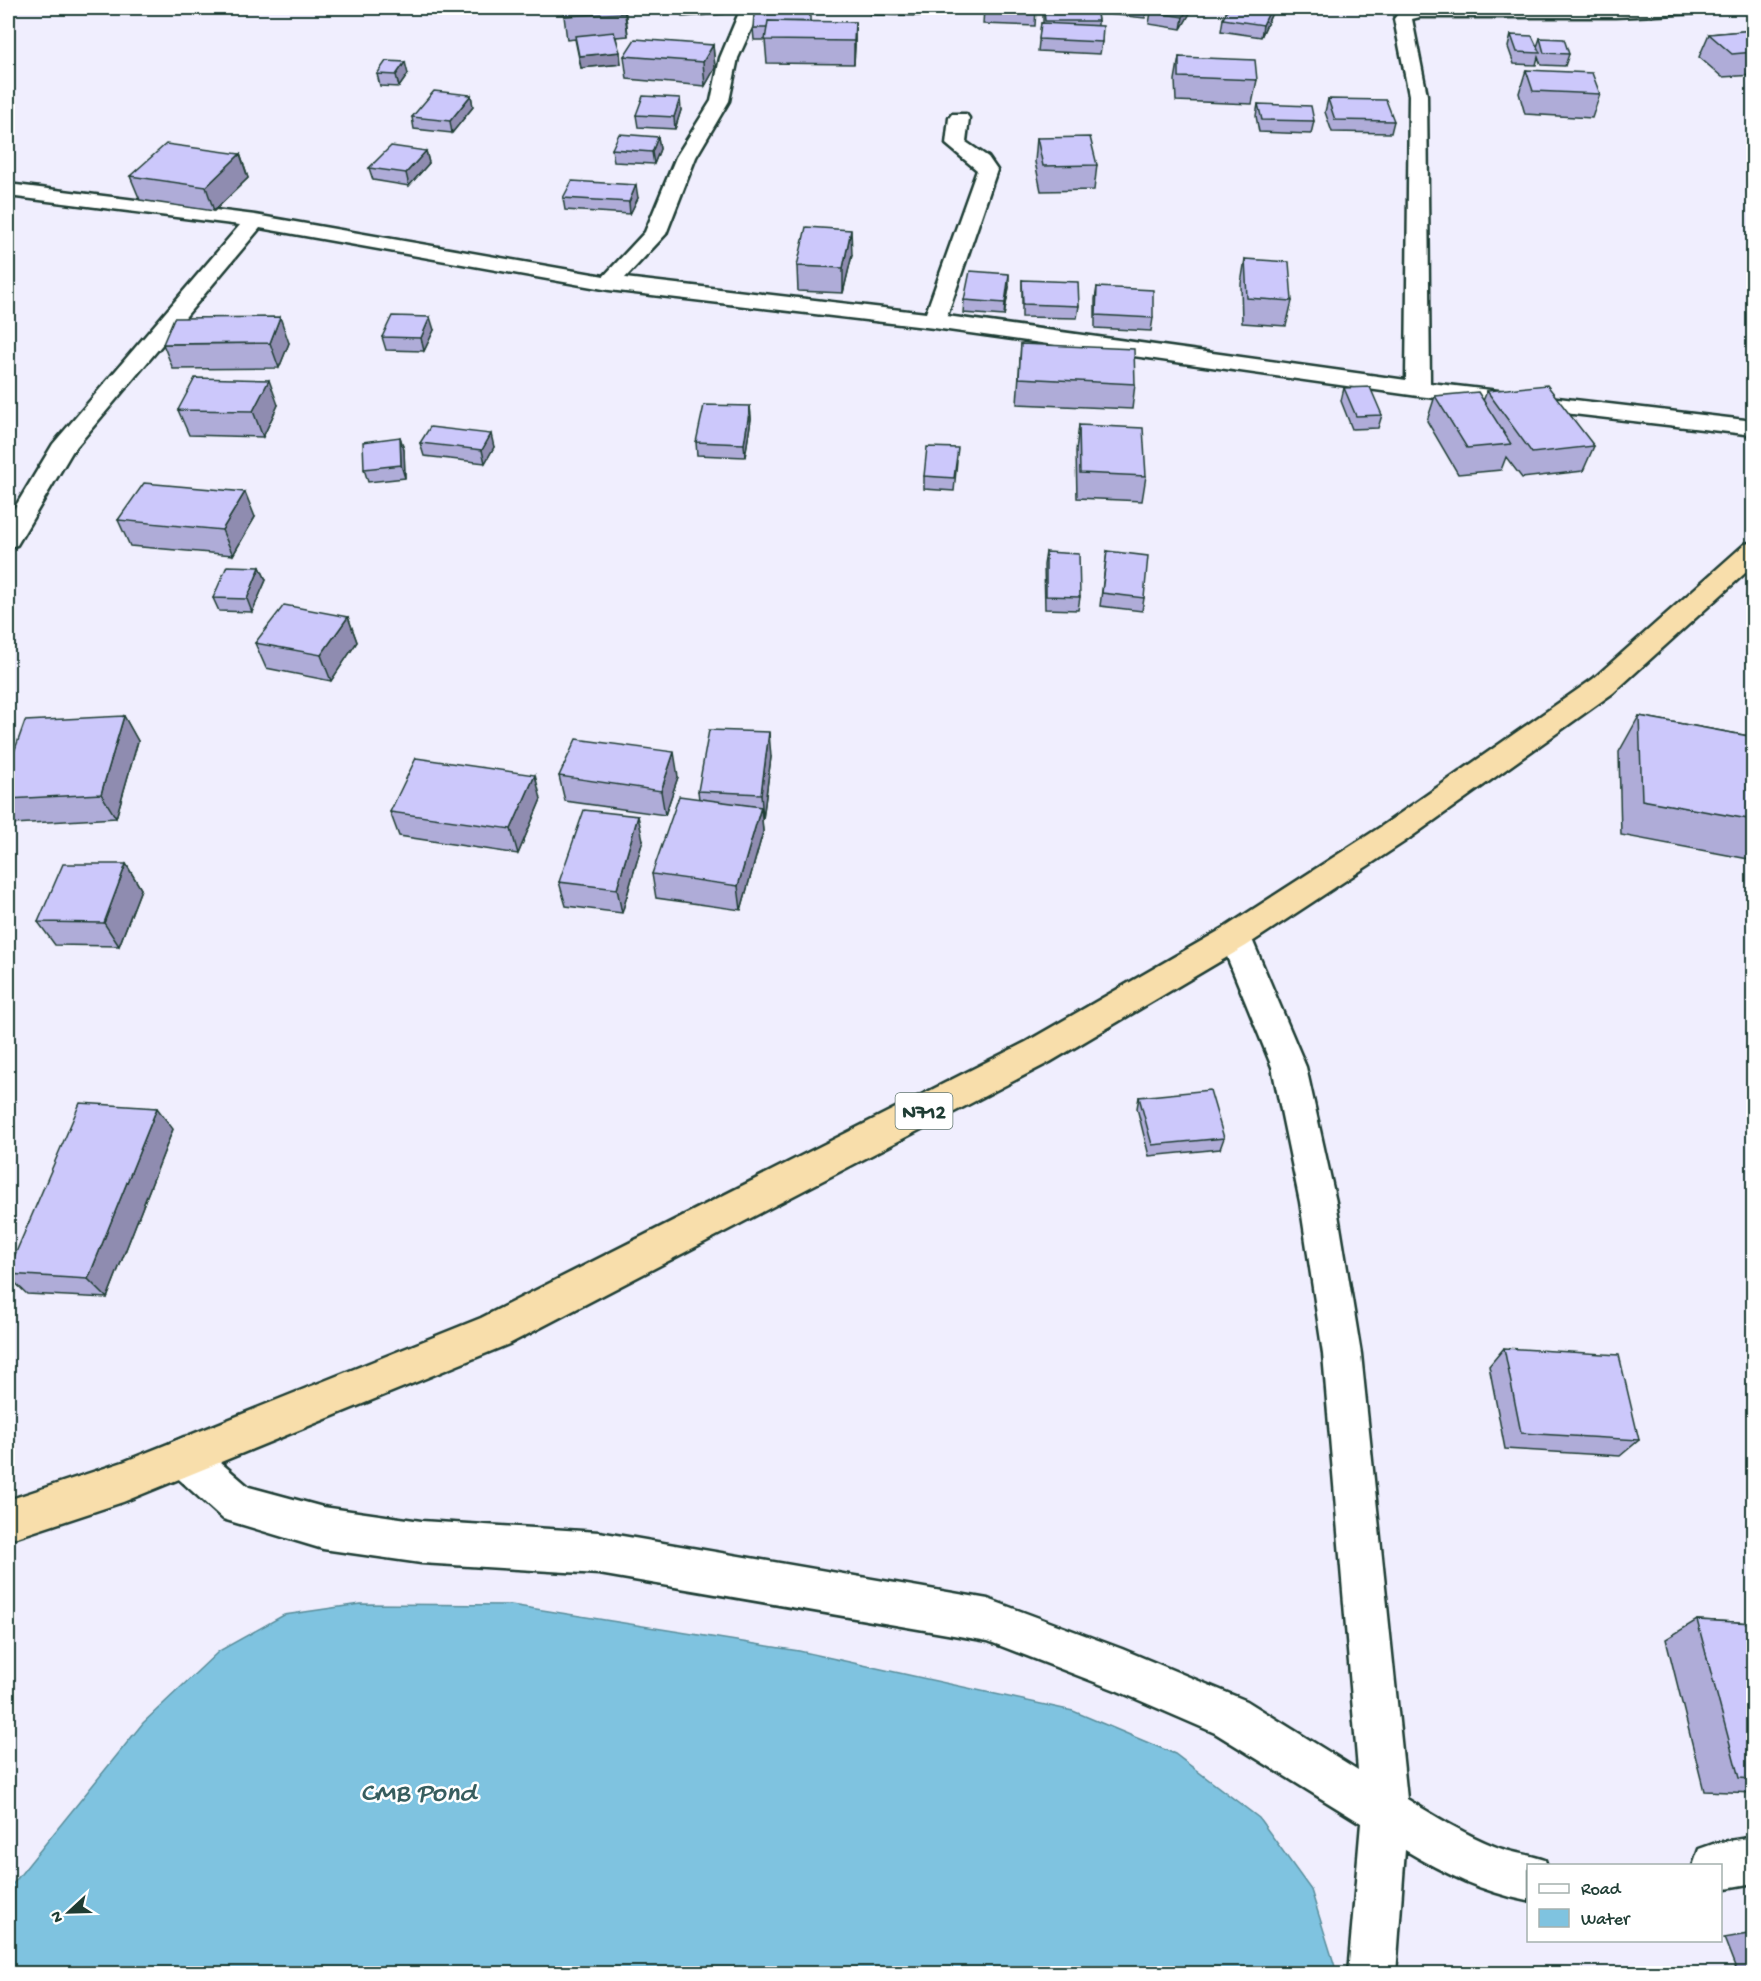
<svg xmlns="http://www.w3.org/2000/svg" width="1761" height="1981" font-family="'Gochi Hand',sans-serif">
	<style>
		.water { fill: #7fc3e0; stroke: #598d9b; stroke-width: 1.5 }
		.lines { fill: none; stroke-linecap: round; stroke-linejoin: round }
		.minor-casing { stroke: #1f3d34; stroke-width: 5 }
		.trunk-casing { stroke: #1f3d34; stroke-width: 5 }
		.minor { fill: #fff; fill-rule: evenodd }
		.trunk { fill: #f8deab; fill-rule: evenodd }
		.wall { fill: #afacd8; stroke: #1f3d34; stroke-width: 1.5 }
		.shaded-wall { fill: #8f8cb0; stroke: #1f3d34; stroke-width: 1.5 }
		.building { fill: #ccc8fb; stroke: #1f3d34; stroke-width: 1.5 }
		.labels { text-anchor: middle; stroke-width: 5; stroke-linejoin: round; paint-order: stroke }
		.shield { fill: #fff; stroke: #627771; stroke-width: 1.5 }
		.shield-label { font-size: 21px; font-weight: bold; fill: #1f3d34 }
		.near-water-label { font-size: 28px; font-style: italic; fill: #375e5f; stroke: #fff }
	</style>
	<rect width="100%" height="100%" fill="#f0eefe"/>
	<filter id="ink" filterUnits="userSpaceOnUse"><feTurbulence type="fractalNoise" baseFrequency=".0167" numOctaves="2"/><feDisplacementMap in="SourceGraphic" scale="12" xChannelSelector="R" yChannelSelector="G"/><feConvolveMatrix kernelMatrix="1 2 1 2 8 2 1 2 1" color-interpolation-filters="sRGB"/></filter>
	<g filter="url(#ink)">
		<path class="water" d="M360 1604 511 1605 799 1651 1073 1711 1175 1754 1259 1818 1311 1890 1337 1973H8V1890L143 1723 219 1651 284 1615Z"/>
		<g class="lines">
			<defs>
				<path id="minor" d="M741 8H758L759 12 738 58 729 101 696 157 666 234 625 278 926 313 977 170 946 144 949 118 952 114H966L969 118 966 142 988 157 997 170 947 316 1406 380 1409 95 1394 19 1401 10 1415 8H1709L1707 12 1701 13 1615 17H1420L1412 19 1427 95 1430 383 1754 421V435L1418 396 934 328 609 290 260 228 72 452 17 545 8 547V519L53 444 240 225 8 196V184L255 215 604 276 645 232 676 157 711 101 720 58Z
					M1235 924 1246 928 1251 937 1306 1067 1336 1202 1361 1354 1407 1799C1435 1816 1464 1834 1494 1846 1510 1853 1528 1854 1545 1860L1547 1866H1528V1901C1483 1892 1445 1874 1405 1850L1396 1974H1348L1361 1823 1215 1733 1118 1691 988 1641 599 1574 421 1563 323 1549 223 1519 170 1471 164 1457 170 1443 184 1437 198 1443 249 1487 323 1507 421 1521 599 1532 988 1599 1122 1649 1247 1701 1358 1770 1323 1354 1300 1202 1272 1067 1219 937 1224 928Z
					M1754 1837V1883L1720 1889V1866H1693L1699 1849 1716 1843Z"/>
				<path id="trunk" d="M1754 542V565L1613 693 1404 842 1246 946 1050 1062 509 1344 123 1502 8 1540V1500L123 1462 481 1318 1026 1042 1224 928 1382 826 1593 679 1745 544Z"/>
			</defs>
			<use href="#minor" class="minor-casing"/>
			<use href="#trunk" class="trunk-casing"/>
			<use href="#minor" class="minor"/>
			<use href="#trunk" class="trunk"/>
		</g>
		<path class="wall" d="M625 8 628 36 616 37 621 64 581 68 575 39 567 40 564 16Z
			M679 8H723L724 14 682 17Z
			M870 8H927V16L870 15Z
			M984 8H1036L1035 26 983 24Z
			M1043 8H1147L1145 18 1097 13 1098 21V26L1102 42 1100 54 1038 51 1041 23H1043Z
			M1193 8 1181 29 1149 24 1151 12Z
			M1303 8H1325V10Z
			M1272 13 1261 37 1221 31 1223 19Z
			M810 22H855V45L854 64 767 63 765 40H754L753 28Z
			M1754 30V75L1722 77 1699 57 1709 34Z
			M1511 35 1537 47 1540 38 1569 54 1565 66 1541 65 1538 57 1536 65 1514 64 1508 47Z
			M713 45 715 68 705 86 627 79 624 56Z
			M1179 57 1257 80 1252 104 1176 101 1175 80Z
			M1526 70 1600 94 1592 118 1525 114 1519 93Z
			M377 74H408L399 87 380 86Z
			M471 95 473 107 452 133 414 129 412 117Z
			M1328 99 1394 121 1391 133 1332 132 1325 112Z
			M1258 104 1314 121 1311 134 1259 132 1256 116Z
			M681 110 675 129 638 127 636 115Z
			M658 137 660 149 654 164 614 162 612 149Z
			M1037 138 1097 165 1094 190 1041 191 1035 162Z
			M426 151 429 163 409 186 373 180 369 168Z
			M240 154 248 178 214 211 140 200 130 176Z
			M563 198H638L630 214 565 210Z
			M852 255 843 293 798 291 797 266Z
			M1245 259 1292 301 1286 326 1242 323 1241 284Z
			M1022 280 1079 306 1077 318 1022 317Z
			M1009 287 1004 316 963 313 964 300Z
			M1097 287 1153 318 1151 331 1095 328V299Z
			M434 330 424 351 386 350 382 337Z
			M289 343 279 368 173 369 163 344Z
			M1021 344 1135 384 1132 409 1017 404Z
			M1344 388 1382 415 1378 428 1352 429 1341 401Z
			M1487 391 1594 446 1583 471 1522 478 1506 457 1501 470 1458 474 1427 421 1435 396 1483 401Z
			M278 405 263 437 189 435 178 410Z
			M750 406 751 419 745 457 697 455 696 442Z
			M1079 425 1146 476 1142 501 1077 498 1076 451Z
			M400 437 404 450 405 478 368 482 364 469Z
			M420 443 494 447 485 463 424 456Z
			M957 461 954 491 924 489V476Z
			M255 517 233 555 130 546 118 520Z
			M1107 551 1144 598 1142 611 1100 606Z
			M1046 552 1080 597 1078 610 1045 609 1044 565Z
			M260 567 266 580 252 612 219 611 213 598Z
			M348 617 357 642 331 681 266 668 255 643Z
			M124 716 138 741 116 818 14 824 8 815V769Z
			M1639 716 1754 737V860L1621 835 1619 752Z
			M771 757 763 819H762L763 832 741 910 656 898 652 874 699 799 698 791Z
			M559 776 678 777 665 815 565 801Z
			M541 799 518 854 399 836 390 812Z
			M643 840 622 913 566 906 559 882Z
			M126 864 141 889 119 946 55 945 38 922Z
			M1139 1097 1224 1138 1220 1149 1149 1156 1137 1108Z
			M173 1129 107 1298 27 1294 8 1276V1271Z
			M1504 1348 1639 1440 1620 1456 1505 1449 1489 1366Z
			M1697 1620 1754 1623V1793L1704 1791 1666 1639Z
			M1754 1933V1974H1738L1724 1938Z"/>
		<path class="shaded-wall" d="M624 8H625L626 17 628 36Z
			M1188 8H1193L1181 29 1183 17Z
			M1271 8H1273L1272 13 1261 37 1263 25Z
			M855 22V45L854 64V41Z
			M713 45 715 68 705 86 703 62Z
			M620 52 621 64 581 68 579 56Z
			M405 62 408 74 399 87 396 75Z
			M471 95 473 107 452 133 450 121Z
			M680 98 681 110 675 129 674 117Z
			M658 137 660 149 654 164 652 152Z
			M426 151 429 163 409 186 406 173Z
			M240 154 248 178 214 211 206 187Z
			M636 185 638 198 630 214 629 202Z
			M851 230 852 255 843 293V268Z
			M1009 274V287L1004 316 1005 303Z
			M280 317 289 343 279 368 270 343Z
			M430 317 434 330 424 351 421 338Z
			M269 380 278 405 263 437 253 411Z
			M750 406 751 419 745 457 744 444Z
			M491 434 494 447 485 463 482 450Z
			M400 437 404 450 405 478 401 465Z
			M245 492 255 517 233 555 222 530Z
			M260 567 266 580 252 612 247 599Z
			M348 617 357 642 331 681 321 655Z
			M124 716 138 741 116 818 101 794Z
			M769 732 771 757 763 819 761 794Z
			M674 752 678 777 665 815 661 791Z
			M535 775 541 799 518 854 511 829Z
			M761 807 763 832 741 910 738 886Z
			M638 816 643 840 622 913 617 889Z
			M126 864 141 889 119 946 104 923Z
			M157 1108 173 1129 107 1298 88 1279Z"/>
		<path class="building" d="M564 8H624L625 13 564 16Z
			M984 8H1036L1035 14 984 13Z
			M1044 8H1096L1098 21H1045Z
			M1154 8H1188L1183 17 1151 12Z
			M1228 8H1271L1263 25 1223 19Z
			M754 14H810V22L768 21 767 28H753Z
			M768 21 855 22 854 41 765 40Z
			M1041 23 1103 26 1102 42 1039 39Z
			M1754 30V52L1732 54 1709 34Z
			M614 32 620 52 579 56 575 36Z
			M1511 35 1532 36 1540 53 1517 52Z
			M1540 38 1564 39 1569 54 1544 53Z
			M635 39 713 45 703 62 624 56Z
			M1179 57 1255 60 1257 80 1179 77Z
			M386 61 405 62 396 75 377 74Z
			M1526 70 1592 73 1600 94 1533 91Z
			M434 91 471 95 450 121 412 117Z
			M643 96 680 98 674 117 636 115Z
			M1328 99 1386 100 1394 121 1335 120Z
			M1258 104 1311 106 1314 121 1262 120Z
			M619 134 658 137 652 152 612 149Z
			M1090 137 1097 165 1043 166 1037 138Z
			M166 144 240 154 206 187 130 176Z
			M391 146 426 151 406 173 369 168Z
			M572 181 636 185 629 202 563 198Z
			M806 227 851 230 843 268 797 266Z
			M1245 259 1289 262 1292 301 1247 298Z
			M970 271 1009 274 1005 303 964 300Z
			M1022 280 1078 282 1079 306 1023 304Z
			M1097 287 1153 290V318L1096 315Z
			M392 316 430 317 421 338 382 337Z
			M280 317 270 343 163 344 174 318Z
			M1021 344 1134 349 1135 384 1019 378Z
			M195 378 269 380 253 411 178 410Z
			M1547 385 1594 446 1532 453 1487 391Z
			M1370 387 1382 415 1356 416 1344 388Z
			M1478 392 1511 444 1467 448 1435 396Z
			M704 405 750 406 744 444 696 442Z
			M1079 425 1143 428 1146 476 1080 473Z
			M430 427 491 434 482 450 420 443Z
			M400 437 401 465 364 469 363 442Z
			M927 447 958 448 954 478 924 476Z
			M144 483 245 492 222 530 118 520Z
			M1107 551 1148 556 1144 598 1102 593Z
			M1046 552 1079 554 1080 597 1046 596Z
			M227 566 260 567 247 599 213 598Z
			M284 605 348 617 321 655 255 643Z
			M124 716 101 794 8 799V769L25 721Z
			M1639 716 1754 737V820L1642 800Z
			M709 730 769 732 761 794 698 791Z
			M576 739 674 752 661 791 559 776Z
			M416 758 535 775 511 829 390 812Z
			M679 796 761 807 738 886 652 874Z
			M584 810 638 816 617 889 559 882Z
			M63 864H126L104 923 38 922Z
			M1210 1090 1224 1138 1152 1145 1139 1097Z
			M80 1103 157 1108 88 1279 8 1274V1271Z
			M1504 1348 1619 1355 1639 1440 1521 1433Z
			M1697 1620 1754 1623V1779L1739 1778Z
			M1754 1933V1942L1750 1934Z"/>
	</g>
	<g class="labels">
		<rect class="shield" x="895.5" y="1093" width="57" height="36" rx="4.5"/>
		<g class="shield-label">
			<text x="924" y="1118">N712</text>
		</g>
		<g class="near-water-label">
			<text x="418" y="1800">CMB Pond</text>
		</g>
	</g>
	<rect width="1761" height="1981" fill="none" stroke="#fff" stroke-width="30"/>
	<rect x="15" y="15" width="1731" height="1951" fill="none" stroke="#1f3d34" stroke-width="2" filter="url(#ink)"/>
	<rect x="1527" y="1864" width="195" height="78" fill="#ffffff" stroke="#a5b1ae" stroke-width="1.5"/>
	<rect x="1539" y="1884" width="30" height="9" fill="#ffffff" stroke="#a5b1ae" stroke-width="1.5"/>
	<text x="1581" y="1894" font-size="18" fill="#1f3d34">Road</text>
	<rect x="1539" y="1909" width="30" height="18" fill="#7fc3e0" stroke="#a5b1ae" stroke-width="1.5"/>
	<text x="1581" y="1924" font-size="18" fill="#1f3d34">Water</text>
	<g transform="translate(69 1912) rotate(248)" stroke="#ffffff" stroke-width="4.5" paint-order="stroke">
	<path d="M0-4.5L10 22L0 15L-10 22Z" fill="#1f3d34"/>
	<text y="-9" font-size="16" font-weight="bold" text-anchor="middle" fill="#1f3d34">N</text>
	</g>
</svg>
